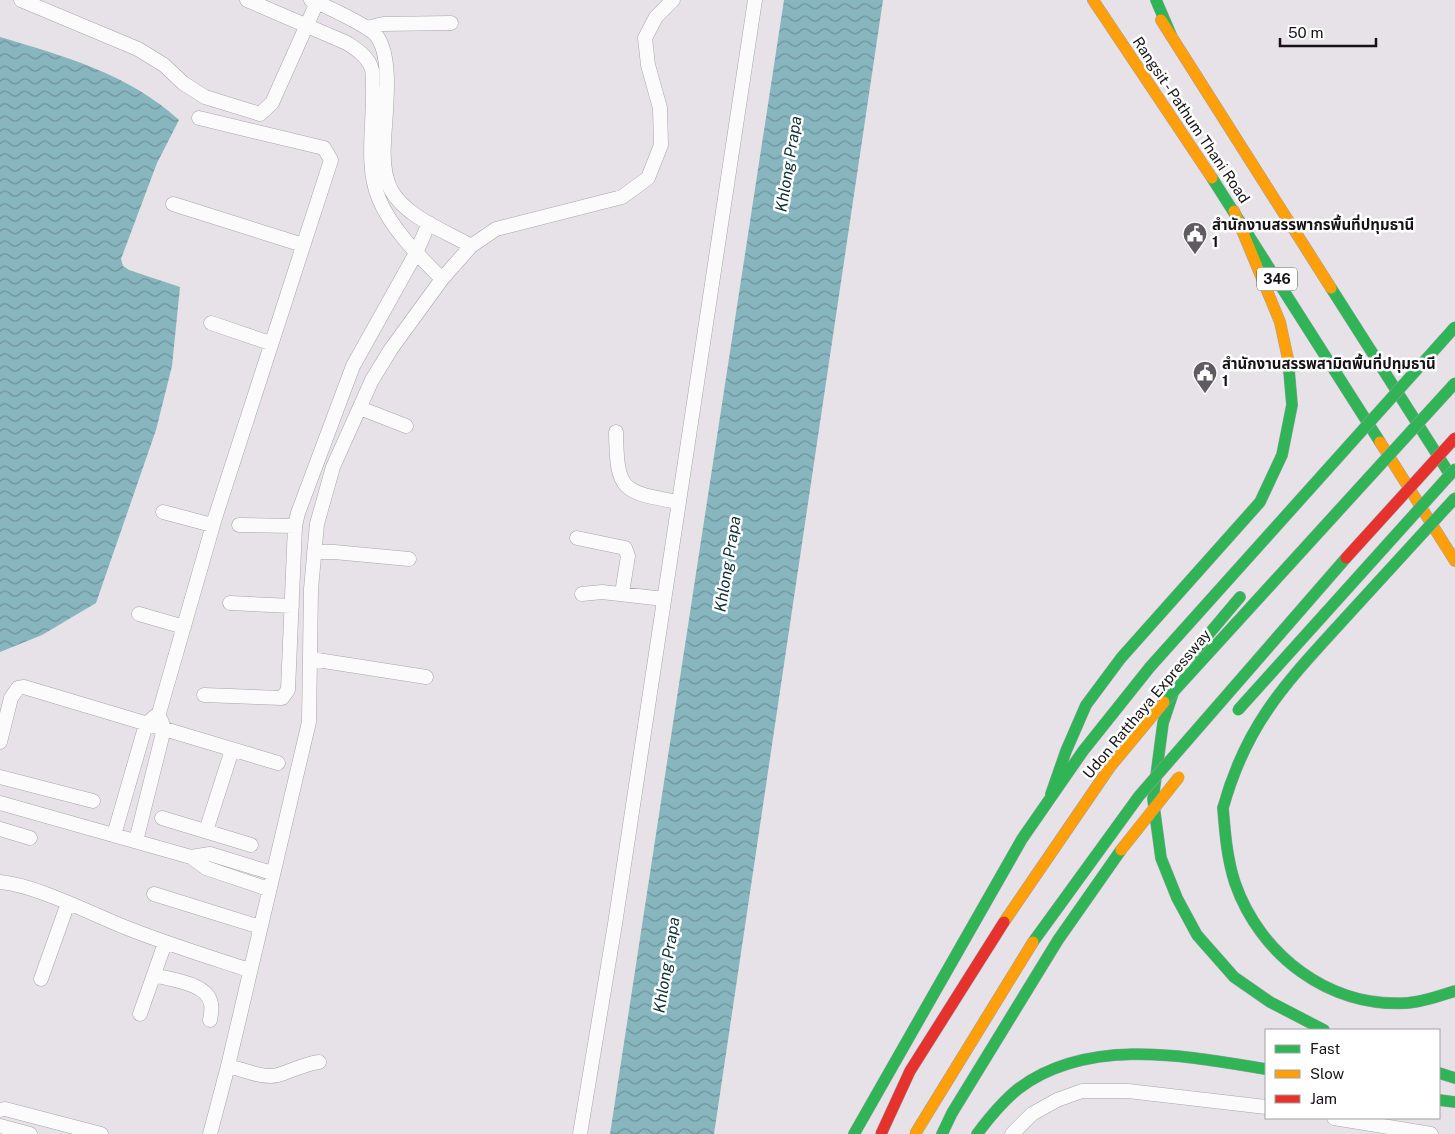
<svg xmlns="http://www.w3.org/2000/svg" width="1455" height="1134" font-family="'Public Sans','Noto Sans Thai',sans-serif">
	<style>
		.water { fill: url(#water-waves) }
		.lines { fill: none; stroke-linecap: round; stroke-linejoin: round }
		.street-casing { stroke: #a8a5a9; stroke-width: 15 }
		.fast-casing { stroke: #9fa0ae; stroke-width: 12 }
		.slow-casing { stroke: #9fa0ae; stroke-width: 12 }
		.street { stroke: #fbfbfc; stroke-width: 14 }
		.fast { stroke: #30b455; stroke-width: 11 }
		.slow { stroke: #ff9f0a; stroke-width: 11 }
		.fast-bridge-casing { stroke: #9fa0ae; stroke-width: 12; stroke-linecap: butt }
		.slow-bridge-casing { stroke: #9fa0ae; stroke-width: 12; stroke-linecap: butt }
		.jam-bridge-casing { stroke: #9fa0ae; stroke-width: 12; stroke-linecap: butt }
		.fast-bridge { stroke: #30b455; stroke-width: 11 }
		.slow-bridge { stroke: #ff9f0a; stroke-width: 11 }
		.jam-bridge { stroke: #e5322d; stroke-width: 11 }
		.labels { text-anchor: middle; stroke-width: 5; stroke-linejoin: round; paint-order: stroke }
		.shield { fill: #fff; stroke: #5c5a5c; stroke-width: 1 }
		.shield-label { font-size: 14px; font-weight: bold; fill: #161316 }
		.street-label { font-size: 15px; fill: #161316; stroke: #fff }
		.poi-label { font-size: 15px; font-weight: bold; fill: #161316; stroke: #fff; text-anchor: start }
		.water-label { font-size: 16px; font-style: italic; fill: #0c2f34; stroke: #fff }
	</style>
	<defs>
		<pattern id="water-waves" width="16" height="10" patternUnits="userSpaceOnUse" patternTransform="scale(1.25)"><rect width="16" height="10" fill="#88b6bf"/><path d="M0 5q4-4 8 0t8 0" fill="none" stroke="#6e939a"/></pattern>
	</defs>
	<rect width="100%" height="100%" fill="#e6e2e8"/>
	<path class="water" d="M784 0H883L714 1134H610Z
		M0 37C64 56 129 74 179 120L157 163 121 259 123 266 129 270 180 287 172 366 156 430 96 603 42 635 0 652Z"/>
	<g class="lines">
		<defs>
			<path id="street" d="M21 0 138 49 164 65 183 83 205 97 260 114 272 103 318 0
				M247 0 347 43C356 49 367 56 371 67 374 72 372 83 373 89 374 124 365 166 379 199 392 230 419 256 442 279
				M311 0C326 6 364 24 375 34 394 54 385 115 384 142 383 157 384 176 391 190 406 217 445 231 471 246
				M367 28 383 24 451 23
				M173 204 303 245
				M211 323 270 343
				M360 408 406 426
				M616 432C617 491 621 492 679 502
				M163 512 212 525
				M239 525 295 526
				M577 538 625 548 628 556 622 593
				M314 552H334L409 559
				M582 594 602 592 664 599
				M230 603 292 606
				M139 614 184 627
				M311 659 426 677
				M204 695 282 698 288 690 295 526 298 513 353 366 416 253 429 223
				M0 742 11 698 18 688 24 687 278 763
				M0 777 93 801
				M0 803 191 857 206 868 268 889
				M162 818 251 845
				M0 829 30 838
				M206 831 232 750
				M114 835 146 724 159 713 215 518 331 160 324 148 199 118
				M136 841 164 729 161 720
				M191 857 210 854 272 873
				M0 882C35 885 88 912 122 926 164 943 206 956 249 970
				M154 894 260 927
				M154 975C171 980 208 983 211 1004 212 1009 211 1015 210 1020
				M41 979 68 903
				M140 1014 165 943
				M228 1066C242 1069 263 1079 278 1075 292 1071 304 1064 319 1062
				M0 1110 5 1109 101 1134
				M1334 1118 1431 1134
				M0 1126 30 1134
				M210 1134 228 1066 309 722 311 589 317 524 333 467 372 380 391 349 442 279 471 246 496 229 622 197 648 178 661 145 660 108 648 65 645 38 656 17 673 0
				M580 1134 615 924 755 0
				M1012 1134 1032 1114 1057 1100 1082 1091H1128L1266 1107"/>
			<path id="fast" d="M1156 0 1171 35
				M1212 178 1380 442
				M1331 288 1447 470
				M1194 657 1208 635 1240 597
				M1174 690 1163 723 1153 799 1161 858 1177 898 1197 935 1234 977 1270 1002 1324 1030
				M1051 794 1066 751 1086 705 1121 658 1260 502 1282 455 1292 405 1288 359
				M1223 808C1225 833 1227 859 1235 883 1260 955 1329 1008 1407 1003 1423 1002 1439 996 1455 991
				M1439 1073 1455 1078
				M1439 1100 1455 1102
				M854 1134 1022 839 1083 751 1150 667
				M942 1134 952 1113
				M977 1134C989 1118 1002 1102 1018 1089 1088 1036 1187 1056 1266 1069"/>
			<path id="slow" d="M1093 0 1212 178
				M1161 20 1331 288
				M1234 211 1280 322 1288 359
				M1380 442 1455 561"/>
		</defs>
		<use href="#street" class="street-casing"/>
		<use href="#fast" class="fast-casing"/>
		<use href="#slow" class="slow-casing"/>
		<use href="#street" class="street"/>
		<use href="#fast" class="fast"/>
		<use href="#slow" class="slow"/>
		<defs>
			<path id="fast-bridge" d="M1150 667 1455 327
				M1164 702 1455 383
				M1238 710 1455 469
				M1223 808C1247 721 1288 681 1347 616 1383 577 1419 537 1455 498
				M1033 942 1139 796 1346 558
				M952 1113 1058 940 1121 850"/>
			<path id="slow-bridge" d="M1121 850 1179 777
				M1004 922 1110 767 1164 702
				M915 1134 1033 942"/>
			<path id="jam-bridge" d="M1346 558 1455 438
				M881 1134 910 1071 1004 922"/>
		</defs>
		<use href="#fast-bridge" class="fast-bridge-casing"/>
		<use href="#slow-bridge" class="slow-bridge-casing"/>
		<use href="#jam-bridge" class="jam-bridge-casing"/>
		<use href="#fast-bridge" class="fast-bridge"/>
		<use href="#slow-bridge" class="slow-bridge"/>
		<use href="#jam-bridge" class="jam-bridge"/>
	</g>
	<defs>
		<symbol id="civic-pin" viewBox="-11 -11 22 30"><path d="M0 17L-7.5 6A9.5 9.5 0 1 1 7.5 6Z" fill="#5f5b60" stroke="#fff"/><path d="M-.6-6.5H3V-4.5H.6V-3L4-1V1h2V6H-6V1h2V-1L-.6-3ZM-1.2 2.5V6h2.4V2.5Z" fill="#fff"/></symbol>
	</defs>
	<g fill-rule="evenodd">
		<use href="#civic-pin" x="1181" y="220" width="28" height="38"/>
		<use href="#civic-pin" x="1191" y="359" width="28" height="38"/>
	</g>
	<g class="labels">
		<rect class="shield" x="1257" y="267.5" width="40" height="23" rx="4"/>
		<g class="shield-label">
			<text x="1277" y="284">346</text>
		</g>
		<g class="street-label">
			<text transform="translate(1191 120) rotate(56)" y="5">Rangsit - Pathum Thani Road</text>
			<text transform="translate(1147 704) rotate(-50)" y="5">Udon Ratthaya Expressway</text>
		</g>
		<g class="poi-label">
			<text x="1212" y="230">สำนักงานสรรพากรพื้นที่ปทุมธานี<tspan x="1212" dy="17">1</tspan></text>
			<text x="1222" y="369">สำนักงานสรรพสามิตพื้นที่ปทุมธานี<tspan x="1222" dy="17">1</tspan></text>
		</g>
		<g class="water-label">
			<text transform="translate(788 164) rotate(-81)" y="6">Khlong Prapa</text>
			<text transform="translate(727 564) rotate(-81)" y="6">Khlong Prapa</text>
			<text transform="translate(666 965) rotate(-81)" y="6">Khlong Prapa</text>
		</g>
	</g>
	<rect x="1265" y="1029" width="175" height="90" fill="#ffffff" stroke="#a2a1a2"/>
	<rect x="1275" y="1045" width="25" height="8" fill="#30b455" stroke="#a2a1a2"/>
	<text x="1310" y="1054" font-size="15" fill="#161316">Fast</text>
	<rect x="1275" y="1070" width="25" height="8" fill="#ff9f0a" stroke="#a2a1a2"/>
	<text x="1310" y="1079" font-size="15" fill="#161316">Slow</text>
	<rect x="1275" y="1095" width="25" height="8" fill="#e5322d" stroke="#a2a1a2"/>
	<text x="1310" y="1104" font-size="15" fill="#161316">Jam</text>
	<path d="M1280 38v8h96v-8" fill="none" stroke="#161316" stroke-width="2.5"/>
	<text x="1288" y="38" font-size="15" fill="#161316" stroke="#ffffff" stroke-width="4" paint-order="stroke">50 m</text>
</svg>
